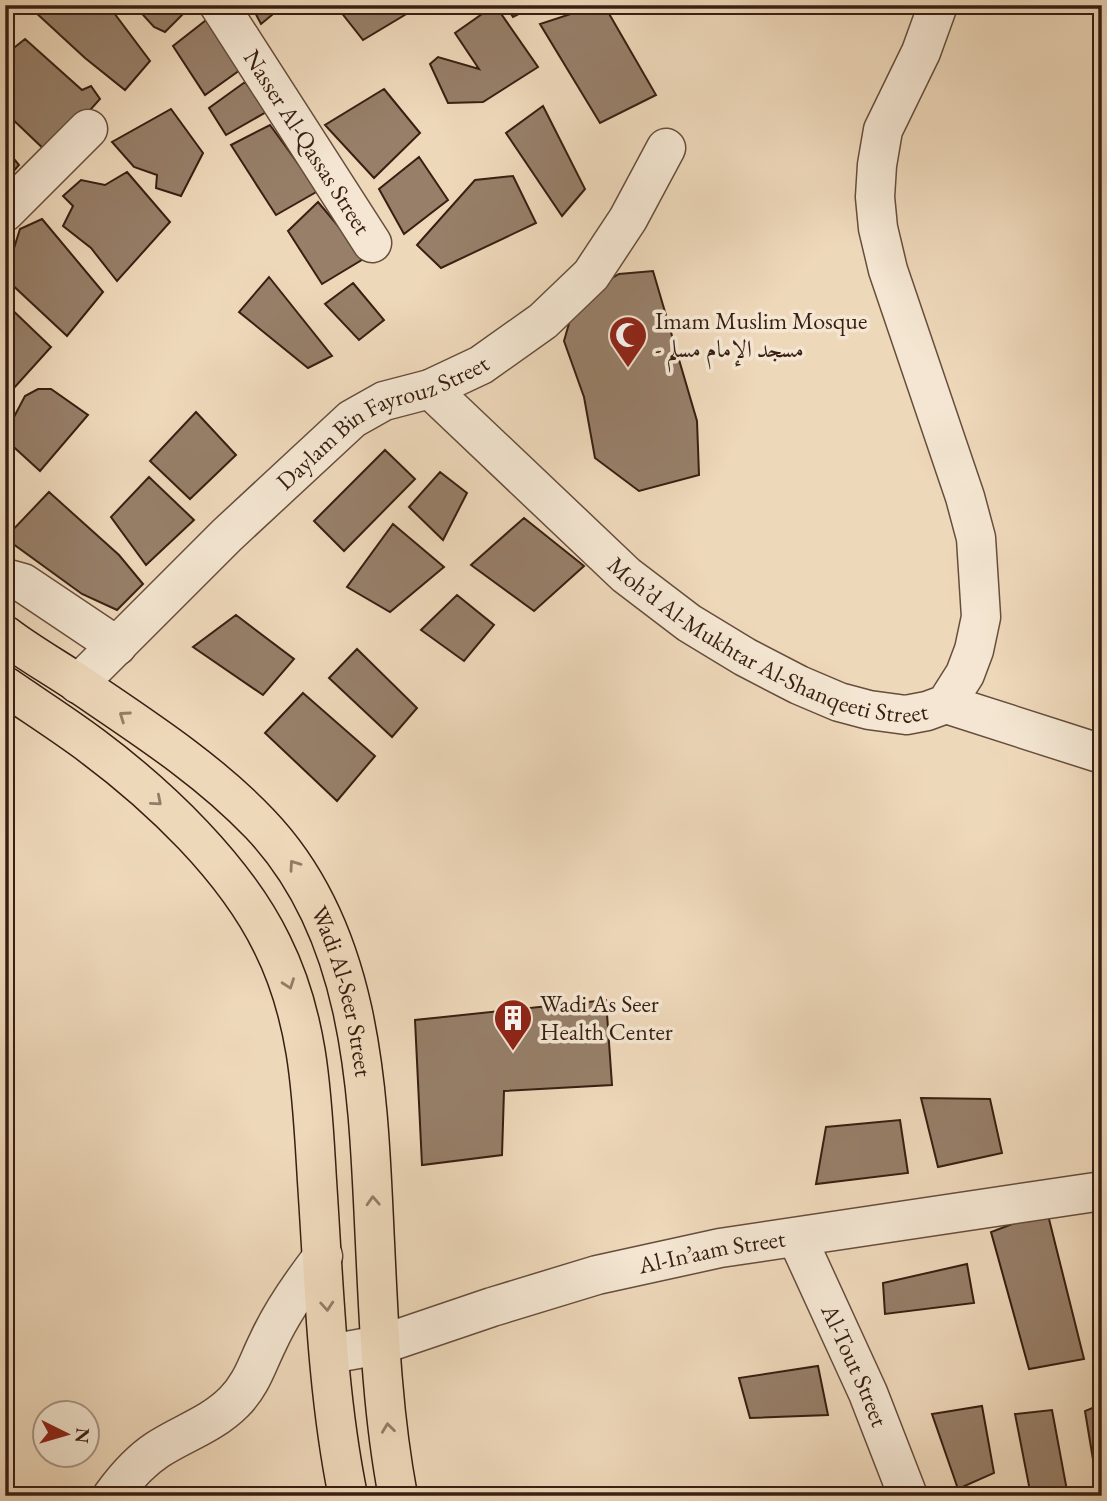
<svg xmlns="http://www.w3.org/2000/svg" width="1107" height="1501" font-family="'EB Garamond',Amiri,serif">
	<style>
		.building { fill: #977f69; stroke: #381f12; stroke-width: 2 }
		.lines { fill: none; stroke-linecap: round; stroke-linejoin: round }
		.minor-casing { stroke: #664d3c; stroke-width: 41 }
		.major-casing { stroke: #381f12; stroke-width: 41 }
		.minor { stroke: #f4e6d2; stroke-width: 38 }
		.major { stroke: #eed8ba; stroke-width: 38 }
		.oneway { stroke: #937c66 }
		.labels { text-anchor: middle; stroke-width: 7; stroke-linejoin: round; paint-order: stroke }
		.street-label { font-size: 24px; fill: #381f12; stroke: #f4e6d2 }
		.poi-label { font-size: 24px; fill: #381f12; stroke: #f4e6d2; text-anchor: start }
	</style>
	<rect width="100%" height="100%" fill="#eed8ba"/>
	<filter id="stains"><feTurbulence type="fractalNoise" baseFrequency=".00286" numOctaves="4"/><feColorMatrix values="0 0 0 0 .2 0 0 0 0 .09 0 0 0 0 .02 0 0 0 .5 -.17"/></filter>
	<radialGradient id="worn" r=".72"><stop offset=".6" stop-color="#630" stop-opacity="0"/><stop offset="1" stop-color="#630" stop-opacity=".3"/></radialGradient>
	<path class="building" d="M39 5H108L150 61 125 90 85 58 33 10Z
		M134 5H192L165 32 154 27Z
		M251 5H284L261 24Z
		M339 5H409L413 10 363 40 337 7Z
		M495 5 538 67 483 102 448 103 430 64 438 57 479 69 455 33Z
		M505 5H536L513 17Z
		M598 5H604L656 95 600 123 540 24Z
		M210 17 240 70 205 95 173 46Z
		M25 39 82 90 91 86 100 99 50 155 5 112V55Z
		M245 82 268 111 226 135 209 108Z
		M384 89 420 133 374 178 325 125Z
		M543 106 585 189 562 216 506 133Z
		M171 109 203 153 181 196 156 188 157 175 134 167 112 142Z
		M270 125 318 191 276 215 231 145Z
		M5 148 19 165 5 181Z
		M419 157 448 200 404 234 379 189Z
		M127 172 170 222 117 281 91 248 63 226 73 206 63 196 81 180 105 185Z
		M513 176 536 223 441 268 417 245 475 180Z
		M318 202 365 258 322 284 288 231Z
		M42 219 103 292 67 336 8 281 5 282V260L9 264 20 229Z
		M653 271 697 421 699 475 639 491 595 458 584 397 564 341 572 313 595 288 619 274Z
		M269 277 332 356 308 368 239 312Z
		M353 283 384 320 359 340 325 304Z
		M5 303 51 347 5 398Z
		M38 389H51L88 415 40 471 5 439V434L25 396Z
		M196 412 236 455 190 499 150 461Z
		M385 450 415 479 344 551 314 521Z
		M440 472 467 493 443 540 409 507Z
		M149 477 194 520 146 565 111 517Z
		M49 492 119 555 143 584 117 610 82 594 5 538Z
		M524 518 584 566 534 611 471 565Z
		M393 524 444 567 390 612 347 587Z
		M457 595 494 625 464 661 421 630Z
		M236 615 294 659 263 695 193 647Z
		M357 649 417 708 392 737 329 678Z
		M303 693 375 756 337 801 265 733Z
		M606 1000 612 1085 504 1091 502 1155 422 1165 415 1020Z
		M921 1098 990 1099 1002 1153 938 1167Z
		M900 1120 908 1173 816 1184 826 1127Z
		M1047 1211 1084 1359 1029 1369 991 1232Z
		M967 1264 974 1303 885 1314 883 1283Z
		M818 1366 828 1415 750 1418 739 1378Z
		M1102 1404V1496H1099L1085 1411Z
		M982 1406 994 1473 958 1489 932 1414Z
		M1052 1410 1068 1496H1031L1015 1414Z"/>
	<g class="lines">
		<defs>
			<g id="minor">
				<path id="s1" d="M219 5 372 243"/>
				<path d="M5 212 88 129"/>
				<path id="s2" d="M430 389 626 575 689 623 745 657 799 685 839 702 869 710 906 715 927 711 946 704 965 674 974 650 981 617 976 538 965 497 888 270 878 228 875 197 877 165 883 130 921 52 938 5"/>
				<path d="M5 578 23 583 117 646"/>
				<path id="s3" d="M78 684 227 535 352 419 384 401 430 389 481 365 543 321 591 275 628 219 666 148"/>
				<path d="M946 704 1102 754"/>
				<path id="s4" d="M797 1238 868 1393 908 1496"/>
				<path id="s5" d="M330 1354 380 1345 492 1307 597 1275 720 1248 1102 1191"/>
				<path d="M112 1496C125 1478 139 1462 157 1450 183 1433 211 1425 234 1402 252 1384 257 1364 268 1342 282 1311 302 1283 323 1256"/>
			</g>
			<g id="major">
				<path id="s6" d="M5 635C27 652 52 666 76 682 139 725 207 768 260 824 366 935 368 1098 375 1243 379 1327 382 1412 398 1496"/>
				<path d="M5 686C34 706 64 725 92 746 159 796 235 868 272 944 310 1020 312 1098 317 1181 324 1285 327 1393 348 1496"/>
			</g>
		</defs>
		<use href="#minor" class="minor-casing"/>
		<use href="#major" class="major-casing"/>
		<use href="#minor" class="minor"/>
		<use href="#major" class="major"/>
	</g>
	<defs><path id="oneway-chevron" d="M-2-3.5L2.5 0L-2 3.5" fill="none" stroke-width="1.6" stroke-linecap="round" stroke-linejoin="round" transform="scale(1.75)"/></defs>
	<g class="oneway">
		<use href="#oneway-chevron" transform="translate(124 716) rotate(-145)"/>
		<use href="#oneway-chevron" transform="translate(157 801) rotate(41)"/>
		<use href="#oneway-chevron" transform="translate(294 865) rotate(-125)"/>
		<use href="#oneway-chevron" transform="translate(289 984) rotate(70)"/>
		<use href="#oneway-chevron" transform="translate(373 1201) rotate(-93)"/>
		<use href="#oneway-chevron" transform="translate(327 1306) rotate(86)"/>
		<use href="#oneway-chevron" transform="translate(388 1428) rotate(-97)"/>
	</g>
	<defs>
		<symbol id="mosque-pin" viewBox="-11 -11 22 30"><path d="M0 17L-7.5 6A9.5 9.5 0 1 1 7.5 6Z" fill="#8f2418" stroke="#f4e6d2"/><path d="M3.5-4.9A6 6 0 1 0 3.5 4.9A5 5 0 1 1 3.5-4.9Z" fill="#fff"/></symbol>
		<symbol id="building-pin" viewBox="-11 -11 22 30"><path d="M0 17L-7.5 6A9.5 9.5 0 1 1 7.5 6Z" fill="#8f2418" stroke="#f4e6d2"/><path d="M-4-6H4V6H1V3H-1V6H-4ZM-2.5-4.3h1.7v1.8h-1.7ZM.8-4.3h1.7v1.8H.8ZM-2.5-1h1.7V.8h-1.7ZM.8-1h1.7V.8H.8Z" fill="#fff"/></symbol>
	</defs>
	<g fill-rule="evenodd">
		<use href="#mosque-pin" x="606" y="313" width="44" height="60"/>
		<use href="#building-pin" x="491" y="996" width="44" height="60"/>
	</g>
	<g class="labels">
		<g class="street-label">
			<text dy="8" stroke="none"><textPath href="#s1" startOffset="163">Nasser Al-Qassas Street</textPath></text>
			<text dy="8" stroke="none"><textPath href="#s3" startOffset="406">Daylam Bin Fayrouz Street</textPath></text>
			<text dy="8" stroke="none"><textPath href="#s2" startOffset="430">Moh’d Al-Mukhtar Al-Shanqeeti Street</textPath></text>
			<text dy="8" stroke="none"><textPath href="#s6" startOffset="508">Wadi Al-Seer Street</textPath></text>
			<text dy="8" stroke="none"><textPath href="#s5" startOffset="396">Al-In’aam Street</textPath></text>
			<text dy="8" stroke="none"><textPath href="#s4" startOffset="140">Al-Tout Street</textPath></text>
		</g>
		<g class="poi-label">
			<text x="655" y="329">Imam Muslim Mosque<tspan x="655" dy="28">- مسجد الإمام مسلم</tspan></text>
			<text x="540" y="1012">Wadi As Seer<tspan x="540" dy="28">Health Center</tspan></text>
		</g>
	</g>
	<rect width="1107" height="1501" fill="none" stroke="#eed8ba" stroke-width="28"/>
	<rect x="7" y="7" width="1093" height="1487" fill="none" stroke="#381f12" stroke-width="3.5"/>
	<rect x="14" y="14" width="1079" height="1473" fill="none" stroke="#381f12" stroke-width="2"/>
	<g transform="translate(66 1434) rotate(95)"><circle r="33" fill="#f4e6d2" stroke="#a99685" stroke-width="2"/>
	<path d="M0-5L12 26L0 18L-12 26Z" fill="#8f2418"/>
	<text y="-10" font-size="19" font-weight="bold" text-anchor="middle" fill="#381f12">N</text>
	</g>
	<rect width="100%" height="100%" filter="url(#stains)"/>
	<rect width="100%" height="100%" fill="url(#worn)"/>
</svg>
